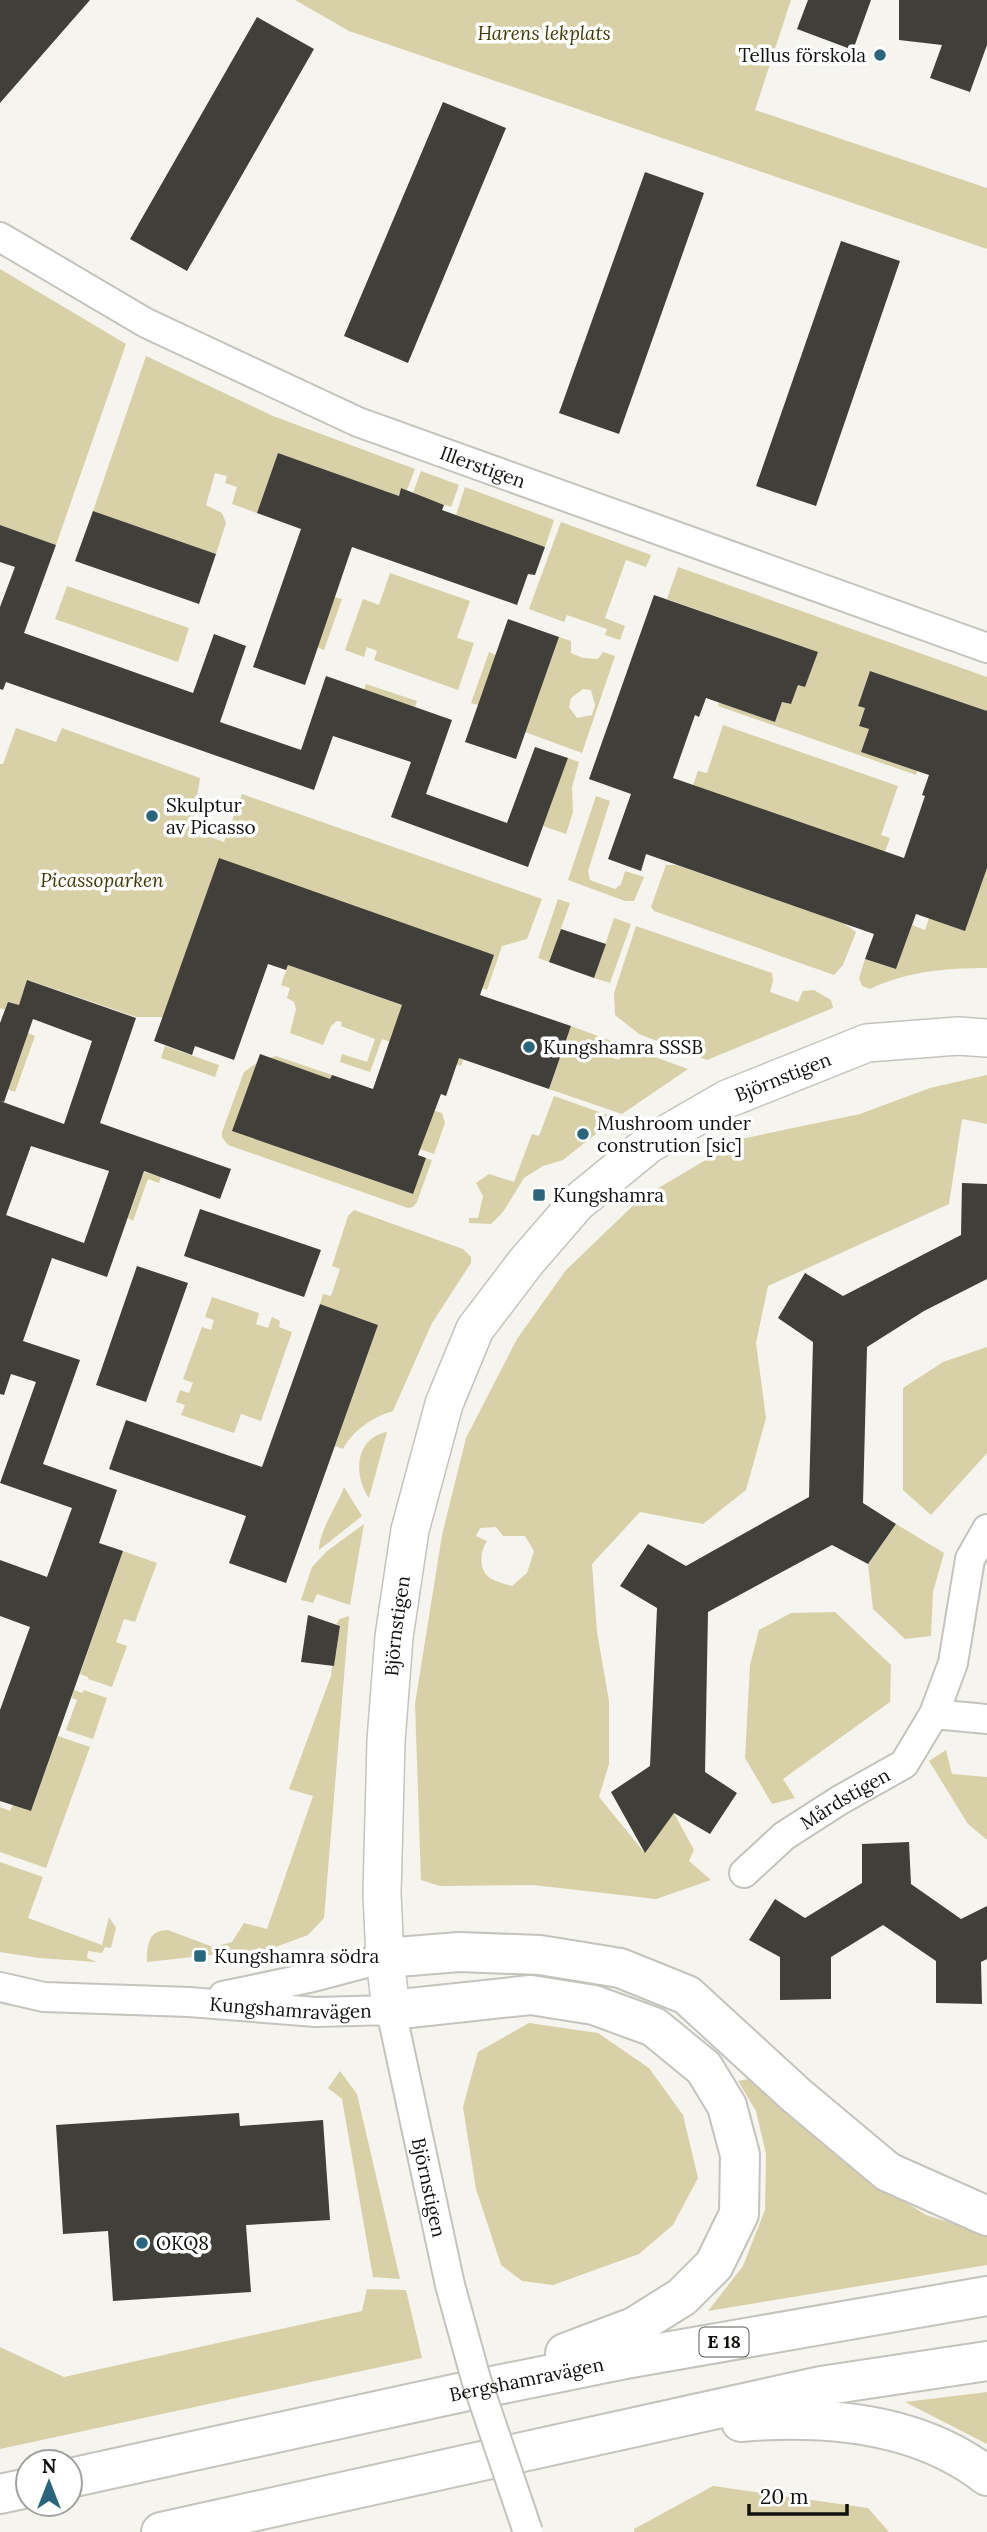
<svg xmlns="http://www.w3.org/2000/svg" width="987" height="2532" font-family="Lora,serif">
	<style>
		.green { fill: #d8d1a7; fill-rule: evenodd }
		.building { fill: #403f3a; fill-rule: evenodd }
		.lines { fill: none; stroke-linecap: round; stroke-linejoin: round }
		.minor-casing { stroke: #c4c3bd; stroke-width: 32 }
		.tertiary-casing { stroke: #c4c3bd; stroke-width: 40 }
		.trunk-casing { stroke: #c4c3bd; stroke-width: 42 }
		.minor { stroke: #fff; stroke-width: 28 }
		.tertiary { stroke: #fff; stroke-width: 37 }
		.trunk { stroke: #fff; stroke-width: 38 }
		.minor-bridge-casing { stroke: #c4c3bd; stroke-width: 32; stroke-linecap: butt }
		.minor-bridge { stroke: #fff; stroke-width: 28 }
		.poi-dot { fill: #29667d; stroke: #fff; stroke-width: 2.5 }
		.labels { text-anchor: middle; stroke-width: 7; stroke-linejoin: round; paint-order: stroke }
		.shield { fill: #fff; stroke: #585857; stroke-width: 2 }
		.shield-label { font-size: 18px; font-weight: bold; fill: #11110f }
		.park-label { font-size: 19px; font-style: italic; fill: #423900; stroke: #fff }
		.poi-label { font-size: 19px; fill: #11110f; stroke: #fff; text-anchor: start }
		.street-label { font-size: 19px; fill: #11110f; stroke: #fff }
	</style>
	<rect width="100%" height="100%" fill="#f5f4ee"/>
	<path class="green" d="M295 0H791L755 110 987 188V249L349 31Z
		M0 269 126 344 56 545 0 525Z
		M146 356 273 416 415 469 407 490 401 488 399 496 278 453 257 513 232 504 237 487 225 483 227 476 215 473 206 505 222 513 226 523 216 554 93 511Z
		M421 471 459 485 451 507 427 499 416 501 419 495 413 493Z
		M465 487 554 520 545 547 456 515Z
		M561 522 651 555 646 567 626 560 605 618 625 626 620 640 605 635 607 629 567 615 564 622 529 609Z
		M678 567 987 677V711L870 671 858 706 865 708 859 726 869 729 861 752 917 771 916 775 718 706 719 702 775 722 782 702 791 704 798 685 805 687 817 652 667 599Z
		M390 573 470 601 457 638 474 643 458 690 374 660 377 651 367 647 364 657 345 650 363 599 379 605Z
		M67 586 189 628 178 662 55 619Z
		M334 597 342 599 324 650 317 647Z
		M559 637 571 641V653L583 658 598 659 603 652 615 656 582 753 525 732ZM583 689 591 690 595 705 592 715 577 718 569 707 571 698Z
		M489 652 496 655 478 705 471 703Z
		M366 684 417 701 415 707 364 690Z
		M723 725 898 786 881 835 890 838 873 885 693 785 698 771 707 773Z
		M16 728 56 742 62 728 200 778 192 830 224 842 242 794 542 899 527 939 502 946 487 990 482 988 493 955 219 859 163 1017H136L28 980 16 1013 0 1008V764H3Z
		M568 758 579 762 572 787 573 812 566 834 543 826Z
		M596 796 610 801 588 871 590 880 615 889 621 884 625 871 644 877 634 901H625L568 880Z
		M666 865H676L842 922 856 932 843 965 834 975 654 911 651 907Z
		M987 868V968C947 968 907 971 870 989L862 986 859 978 865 959 896 969 912 925 925 930 929 918 965 930Z
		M558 899 570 903 549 962 538 958Z
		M614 918 631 924 610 983 594 978Z
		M636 926 772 973 773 981 770 992 798 1002 803 991 814 990 831 1000 833 1008 707 1060 639 1034 615 1015 614 993Z
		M288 965 452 1023 484 998 461 1066 382 1039 370 1072 340 1062 342 1054 367 1062 375 1039 341 1026 342 1022 337 1021 331 1026 323 1045 290 1033 296 1009 294 1002 287 998 290 988 281 985Z
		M571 1026 614 1042 609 1057 619 1060 624 1046 688 1069 622 1114 549 1089Z
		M28 1033 35 1036 15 1092 0 1087Z
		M165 1046 219 1065 215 1077 161 1058Z
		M276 1056 332 1075 330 1079 275 1060 268 1081 233 1131 412 1194 426 1158 432 1160 417 1202 413 1207 408 1208 228 1145 222 1137V1132L244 1072 261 1060Z
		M987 1075V1124L962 1119 949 1204 768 1286 756 1343 766 1418 746 1490 703 1524 640 1512 592 1564 597 1632 609 1701V1764L599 1797 644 1852 674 1813 694 1850 689 1861 711 1880 656 1899 533 1885 440 1886 421 1880 415 1704 442 1535 466 1438 517 1339 566 1270 640 1199 741 1139 860 1114 930 1088ZM496 1527 503 1536H525L534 1551 527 1573 512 1586C506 1584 496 1582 490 1578 478 1570 480 1552 487 1541L476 1536 480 1528Z
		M554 1096 616 1118 563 1160 543 1166 524 1178 503 1212 491 1224 469 1223V1218H478L483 1196 476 1183 489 1174 514 1182 532 1134 539 1136Z
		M424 1108 442 1113 445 1123 434 1154 420 1149Z
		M144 1172 161 1177 159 1183 148 1179 133 1221 128 1218Z
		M354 1210 463 1249 471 1257V1263L432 1323 393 1411C373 1417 353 1430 343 1449L335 1446 378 1325 320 1304 323 1294 331 1296 340 1269 332 1266 348 1216Z
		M212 1297 259 1313 256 1324 268 1328 272 1317 280 1321 279 1327 292 1332 261 1421 241 1414 234 1433 181 1415 185 1405 176 1402 180 1390 189 1393 193 1383 183 1379 202 1327 211 1330 214 1320 205 1317Z
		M987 1347V1453L931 1515 903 1490V1388L943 1362Z
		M387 1432 369 1498C353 1475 355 1438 387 1432Z
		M344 1487 362 1516 319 1550C319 1531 337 1506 344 1487Z
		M364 1524 350 1605 317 1594 313 1603 301 1600 312 1567 327 1551Z
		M896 1524 944 1553 933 1592 931 1636 905 1639 873 1609 868 1564Z
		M123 1551 157 1563 135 1622 124 1619 116 1642 127 1646 112 1687 88 1679V1677L80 1674Z
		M835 1612 891 1665 890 1702 783 1779 795 1798 772 1804 745 1758 750 1665 759 1630 791 1613Z
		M349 1616 324 1918 308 1935 273 1948 147 1962C147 1945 148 1930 168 1930L213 1947 232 1942 244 1923 267 1929 313 1796 289 1789 331 1676 332 1666H334L340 1626 336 1624 340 1619Z
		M74 1690 82 1693 84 1690 107 1698 93 1739 66 1730 77 1700 72 1698Z
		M58 1736 90 1747 46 1868 0 1852V1807L10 1811 13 1805 31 1811Z
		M946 1750 952 1774 987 1777V1840L968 1824 929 1761Z
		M0 1862 43 1877 28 1918 102 1945 109 1917 116 1928 111 1948 105 1947 102 1953 88 1951 87 1958 97 1962 39 1958 0 1952Z
		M529 2023 598 2033 649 2068 683 2115 698 2178 673 2225 639 2254 553 2285 522 2281 501 2265 476 2189 463 2107 478 2052Z
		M340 2071 357 2094 400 2279 373 2277 342 2099 328 2088Z
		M754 2078 851 2168 926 2215 987 2234V2265L708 2311 743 2266 765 2210 766 2154 756 2111 738 2081Z
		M367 2289 406 2290 422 2358 0 2449V2347L64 2377 362 2311Z
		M987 2392V2444L905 2402Z
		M713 2486 868 2508 889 2532H634V2529Z"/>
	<path class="building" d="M0 0H90L0 103Z
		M808 0H871L853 50 797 29Z
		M899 0H987V45L970 92 930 78 942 45 899 40Z
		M257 17 314 49 187 271 130 239Z
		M443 102 506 128 408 363 344 336Z
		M645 172 704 193 619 434 559 413Z
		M841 241 900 261 816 506 756 486Z
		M278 453 399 496 401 488 444 505 442 510 545 547 535 575 528 574 517 605 352 547 305 685 253 667 301 529 257 513Z
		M93 511 216 554 199 604 75 561Z
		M0 525 56 545 24 633 193 693 214 634 246 646 220 722 301 750 326 676 415 707 452 720 426 794 507 823 535 747 568 758 528 867 391 817 411 762 333 736 314 790 6 682 3 690 0 689V607L15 567 0 562Z
		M654 595 818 652 805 687 798 685 791 704 782 702 775 722 706 698 699 717 695 715 673 778 904 858 925 796 922 795 929 775 861 752 869 729 859 726 865 708 858 706 870 671 987 711V868L965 931 916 914 896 969 865 959 874 934 646 854 641 871 608 859 631 794 589 779Z
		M508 619 559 637 516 759 465 742Z
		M219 858 494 955 480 995 571 1026 549 1089 459 1058 446 1096 441 1094 418 1155 426 1158 413 1194 232 1131 260 1054 330 1079 332 1075 373 1089 402 1005 288 965 286 970 268 964 234 1060 195 1046 192 1055 154 1041Z
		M561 929 606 944 594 978 549 962Z
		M27 980 136 1018 100 1123 231 1169 220 1199 144 1171 107 1277 52 1258 23 1341 80 1360 43 1464 117 1490 99 1543 123 1551 31 1811 0 1801V1710L30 1627 0 1616V1560L47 1577 72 1508 0 1483 36 1382 11 1374 4 1395 0 1394V1101L64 1124 92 1041 33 1019 4 1102 0 1101V1023L8 1002 19 1005ZM31 1146 109 1171 84 1243 6 1215Z
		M962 1183 987 1184V1279L924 1311 867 1347 863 1503 896 1524 868 1564 832 1545 708 1612 705 1772 737 1793 710 1834 674 1813 645 1853 611 1792 650 1766 657 1608 620 1586 648 1544 686 1566 809 1497 813 1342 778 1318 805 1273 843 1296 961 1235Z
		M200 1209 321 1250 304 1297 184 1256Z
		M137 1266 188 1283 146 1402 96 1385Z
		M320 1304 378 1325 286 1583 229 1563 246 1516 109 1469 126 1420 262 1467Z
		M308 1615 340 1626 334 1666 301 1662Z
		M909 1842 911 1884 961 1919 987 1906V1959L981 1962 982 2004 936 2003V1961L883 1925 831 1957V1999L780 2000V1957L749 1940 775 1899 805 1918 862 1883V1844Z
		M239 2113 240 2126 323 2120 330 2220 246 2225 251 2292 113 2301 108 2231 63 2234 56 2125Z"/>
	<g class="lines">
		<defs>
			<g id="minor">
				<path id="s1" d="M0 237 146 323 358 422 987 648"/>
				<path d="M934 1714 987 1719"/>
				<path id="s2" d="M744 1873 784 1836 840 1800 904 1764 934 1714 953 1663 970 1559 987 1529"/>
				<path id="s3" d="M0 1987 44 1997 189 2002 316 2012 391 2010 450 2285"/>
				<path d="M223 1996 313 1977 385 1958"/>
			</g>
			<g id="tertiary">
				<path id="s4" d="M391 2010 385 1958 382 1894 386 1741 394 1637 410 1530 444 1404 475 1329 526 1262 577 1203 649 1144 727 1099 867 1043 958 1036 987 1038"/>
			</g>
			<g id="trunk">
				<path d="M385 1958 459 1952 540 1955 620 1968 687 1995 796 2095 888 2172 987 2216"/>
				<path d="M391 2010 531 1995 594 2005 654 2027 704 2068 727 2106 740 2155 739 2214 714 2265 682 2297 634 2327 565 2353"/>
				<path d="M741 2422C825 2415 919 2423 987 2476"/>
				<path id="s5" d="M70 2478 463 2392 631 2358 987 2296"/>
				<path d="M0 2494 28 2488"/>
				<path d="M161 2532 821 2386 987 2361"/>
			</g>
		</defs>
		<use href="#minor" class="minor-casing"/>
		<use href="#tertiary" class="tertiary-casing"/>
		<use href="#trunk" class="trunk-casing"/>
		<use href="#minor" class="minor"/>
		<use href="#tertiary" class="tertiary"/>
		<use href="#trunk" class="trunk"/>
		<defs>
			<path id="minor-bridge" d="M450 2285 476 2379 528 2532"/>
		</defs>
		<use href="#minor-bridge" class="minor-bridge-casing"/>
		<use href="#minor-bridge" class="minor-bridge"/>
	</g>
	<g class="poi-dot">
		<circle cx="880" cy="55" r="7"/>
		<circle cx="152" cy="816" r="7"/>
		<circle cx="529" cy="1047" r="7"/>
		<circle cx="583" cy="1134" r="7"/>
		<rect x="532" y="1188" width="14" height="14" rx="3.5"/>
		<rect x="193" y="1949" width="14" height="14" rx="3.5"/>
		<circle cx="142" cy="2243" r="7"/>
	</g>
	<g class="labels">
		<rect class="shield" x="699.5" y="2327.5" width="49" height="29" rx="5"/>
		<g class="shield-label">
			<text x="724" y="2348">E 18</text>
		</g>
		<g class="park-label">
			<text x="544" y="40">Harens lekplats</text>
			<text x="102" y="887">Picassoparken</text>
		</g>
		<g class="poi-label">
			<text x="866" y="62" text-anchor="end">Tellus förskola</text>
			<text x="166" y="812">Skulptur<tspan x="166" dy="22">av Picasso</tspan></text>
			<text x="543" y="1054">Kungshamra SSSB</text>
			<text x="597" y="1130">Mushroom under<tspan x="597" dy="22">constrution [sic]</tspan></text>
			<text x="553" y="1202">Kungshamra</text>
			<text x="214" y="1963">Kungshamra södra</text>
			<text x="156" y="2250">OKQ8</text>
		</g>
		<g class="street-label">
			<text dy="7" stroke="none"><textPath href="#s1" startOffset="536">Illerstigen</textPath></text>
			<text dy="7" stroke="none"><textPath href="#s4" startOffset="1099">Björnstigen</textPath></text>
			<text dy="7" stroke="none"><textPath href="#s4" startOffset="385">Björnstigen</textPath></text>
			<text dy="7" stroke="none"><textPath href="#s2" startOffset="126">Mårdstigen</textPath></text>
			<text dy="7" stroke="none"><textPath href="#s3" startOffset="292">Kungshamravägen</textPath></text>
			<text dy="7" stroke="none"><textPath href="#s3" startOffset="574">Björnstigen</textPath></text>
			<text dy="7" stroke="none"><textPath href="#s5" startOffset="467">Bergshamravägen</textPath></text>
		</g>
	</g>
	<g transform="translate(49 2483)"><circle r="33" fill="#ffffff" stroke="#a0a09f" stroke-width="2"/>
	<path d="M0-5L12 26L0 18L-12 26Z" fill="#29667d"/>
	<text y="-10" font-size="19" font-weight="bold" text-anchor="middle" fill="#11110f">N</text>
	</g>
	<path d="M749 2504v10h98v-10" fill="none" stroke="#11110f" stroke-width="3.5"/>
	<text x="760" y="2504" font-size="21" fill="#11110f" stroke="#ffffff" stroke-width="5" paint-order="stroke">20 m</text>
</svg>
